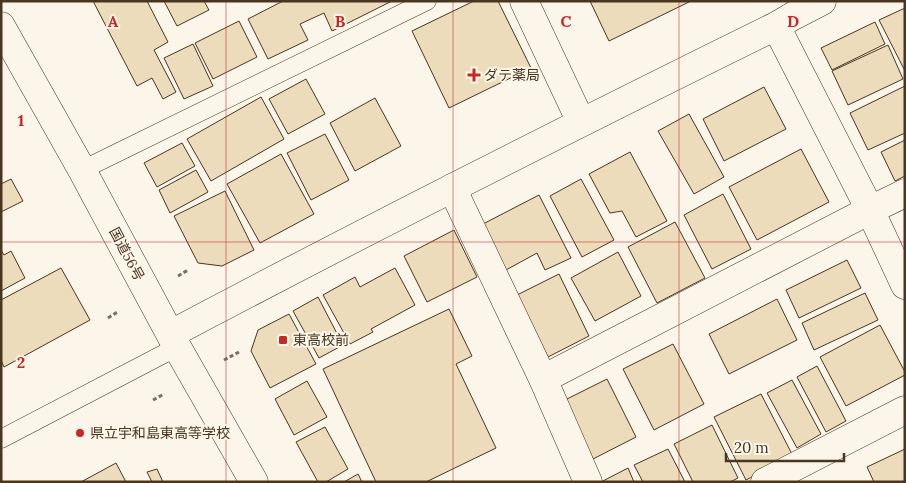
<svg xmlns="http://www.w3.org/2000/svg" width="906" height="483" font-family="Lora,'Noto Sans JP',serif">
	<style>
		.building { fill: #ecdcbc; stroke: #4a3520 }
		.lines { fill: none; stroke-linecap: round; stroke-linejoin: round }
		.lane-casing { stroke: #4a3520; stroke-width: 19 }
		.street-casing { stroke: #4a3520; stroke-width: 29 }
		.secondary-casing { stroke: #4a3520; stroke-width: 29 }
		.highway-casing { stroke: #4a3520; stroke-width: 29 }
		.path { stroke: #7f6f5c; stroke-width: 3; stroke-dasharray: 4 2.5; stroke-linecap: butt }
		.lane { stroke: #fbf6e9; stroke-width: 18 }
		.street { stroke: #fbf6e9; stroke-width: 28 }
		.secondary { stroke: #fbf6e9; stroke-width: 28 }
		.highway { stroke: #fbf6e9; stroke-width: 28 }
		.grid { fill: none; stroke: #c62828; stroke-width: 1; stroke-opacity: 0.55 }
		.poi-dot { fill: #c62828; stroke: #fbf6e9; stroke-width: 2 }
		.labels { text-anchor: middle; stroke-width: 4; stroke-linejoin: round; paint-order: stroke }
		.poi-label { font-size: 14px; fill: #4a3520; stroke: #fbf6e9; text-anchor: start }
		.street-label { font-size: 14px; fill: #4a3520; stroke: #fbf6e9 }
		.grid-label { font-size: 16px; text-anchor: middle; font-weight: bold; fill: #c62828; stroke: #fbf6e9; stroke-width: 4; stroke-linejoin: round; paint-order: stroke }
	</style>
	<rect width="100%" height="100%" fill="#fbf6e9"/>
	<path class="building" d="M93 1H147L168 42 154 50 176 92 163 99 152 78 137 86Z
		M164 1H204L209 10 177 26Z
		M283 1H392L332 31 324 13 300 24 308 40 268 59 248 19Z
		M474 1H498L531 68 449 108 412 31Z
		M590 1H691L609 41Z
		M905 8V71L879 20Z
		M239 21 257 57 213 79 195 43Z
		M875 22 885 44 832 70 821 48Z
		M193 44 213 86 184 99 164 58Z
		M888 45 903 79 848 105 832 71Z
		M306 79 325 114 288 134 269 99Z
		M905 86V133L868 150 850 113Z
		M764 87 786 129 724 161 703 119Z
		M261 97 284 139 211 181 187 139Z
		M375 98 401 146 355 171 330 123Z
		M689 114 724 177 694 194 658 131Z
		M325 134 349 180 311 200 287 153Z
		M905 140V176L895 181 881 152Z
		M182 143 195 166 157 187 144 163Z
		M801 149 829 202 757 240 729 187Z
		M630 152 667 221 636 237 622 211 610 213 589 174Z
		M281 154 314 214 260 243 227 184Z
		M196 170 208 192 170 213 159 190Z
		M11 179 23 201 1 212V184Z
		M581 179 614 240 582 257 550 196Z
		M225 191 254 250 222 266 198 263 174 216Z
		M723 194 751 249 712 269 684 215Z
		M539 195 571 258 545 270 537 253 506 270 483 224Z
		M675 222 705 278 657 303 628 247Z
		M454 230 477 277 427 302 404 256Z
		M1 250 4 255 11 251 25 278 1 291Z
		M618 252 641 296 595 321 571 278Z
		M847 260 861 288 799 318 786 290Z
		M61 268 90 320 4 367 1 360V300Z
		M395 268 415 305 371 329 373 332 350 344 323 295 355 277 360 287Z
		M559 274 589 336 548 357 517 295Z
		M865 293 878 320 814 350 802 323Z
		M318 297 343 345 319 358 293 311Z
		M777 299 797 340 729 374 709 334Z
		M449 309 472 356 456 364 496 448 426 482H376L323 369Z
		M289 314 316 364 270 388 251 351 258 330Z
		M880 325 905 372V375L846 406 820 357Z
		M673 344 704 404 654 430 623 369Z
		M817 366 846 421 826 432 797 377Z
		M607 379 636 437 593 459 565 400Z
		M792 380 821 434 797 448 767 393Z
		M307 381 327 417 294 435 275 399Z
		M761 394 793 456 746 480 714 417Z
		M712 425 738 478 730 482H693L674 444Z
		M325 427 348 469 326 482H318L296 442Z
		M668 449 685 482H643L634 465Z
		M905 449V482H874L867 467Z
		M116 463 126 482H81Z
		M628 468 634 482H601Z
		M157 469 163 482H152L147 472Z
		M358 474 362 482H344Z"/>
	<g class="lines">
		<defs>
			<path id="lane" d="M82 170 427 1
				M1 439 177 347"/>
			<path id="street" d="M524 1 581 122
				M452 188 543 379 588 482
				M543 379 870 210 905 193
				M765 482 905 410"/>
			<path id="secondary" d="M776 26 870 210 905 285
				M171 334C371 228 573 126 776 26L793 16 822 1"/>
			<path id="highway" d="M1 26 82 170 177 347 254 482"/>
		</defs>
		<use href="#lane" class="lane-casing"/>
		<use href="#street" class="street-casing"/>
		<use href="#secondary" class="secondary-casing"/>
		<use href="#highway" class="highway-casing"/>
		<path class="path" d="M178 276 188 270
			M108 318 119 311
			M224 360 239 352
			M153 400 164 394"/>
		<use href="#lane" class="lane"/>
		<use href="#street" class="street"/>
		<use href="#secondary" class="secondary"/>
		<use href="#highway" class="highway"/>
	</g>
	<path class="grid" d="M226 1V482M453 1V482M679 1V482M1 242H905"/>
	<g class="poi-dot">
		<path d="M471.5 67.5h5v5h5v5h-5v5h-5v-5h-5v-5h5z"/>
		<rect x="278" y="335" width="10" height="10" rx="2.5"/>
		<circle cx="80" cy="433" r="5"/>
	</g>
	<g class="labels">
		<g class="poi-label">
			<text x="484" y="80">ダテ薬局</text>
			<text x="293" y="345">東高校前</text>
			<text x="90" y="438">県立宇和島東高等学校</text>
		</g>
		<g class="street-label">
			<text transform="translate(127 254) rotate(62)" y="5">国道56号</text>
		</g>
	</g>
	<g class="grid-label">
		<text x="113" y="27">A</text>
		<text x="340" y="27">B</text>
		<text x="566" y="27">C</text>
		<text x="793" y="27">D</text>
		<text x="21" y="126">1</text>
		<text x="21" y="368">2</text>
	</g>
	<rect width="906" height="483" fill="none" stroke="#4a3520" stroke-width="5"/>
	<path d="M726 453v8h118v-8" fill="none" stroke="#4a3520" stroke-width="2.5"/>
	<text x="734" y="453" font-size="15" fill="#4a3520" stroke="#fbf6e9" stroke-width="4" paint-order="stroke">20 m</text>
</svg>
